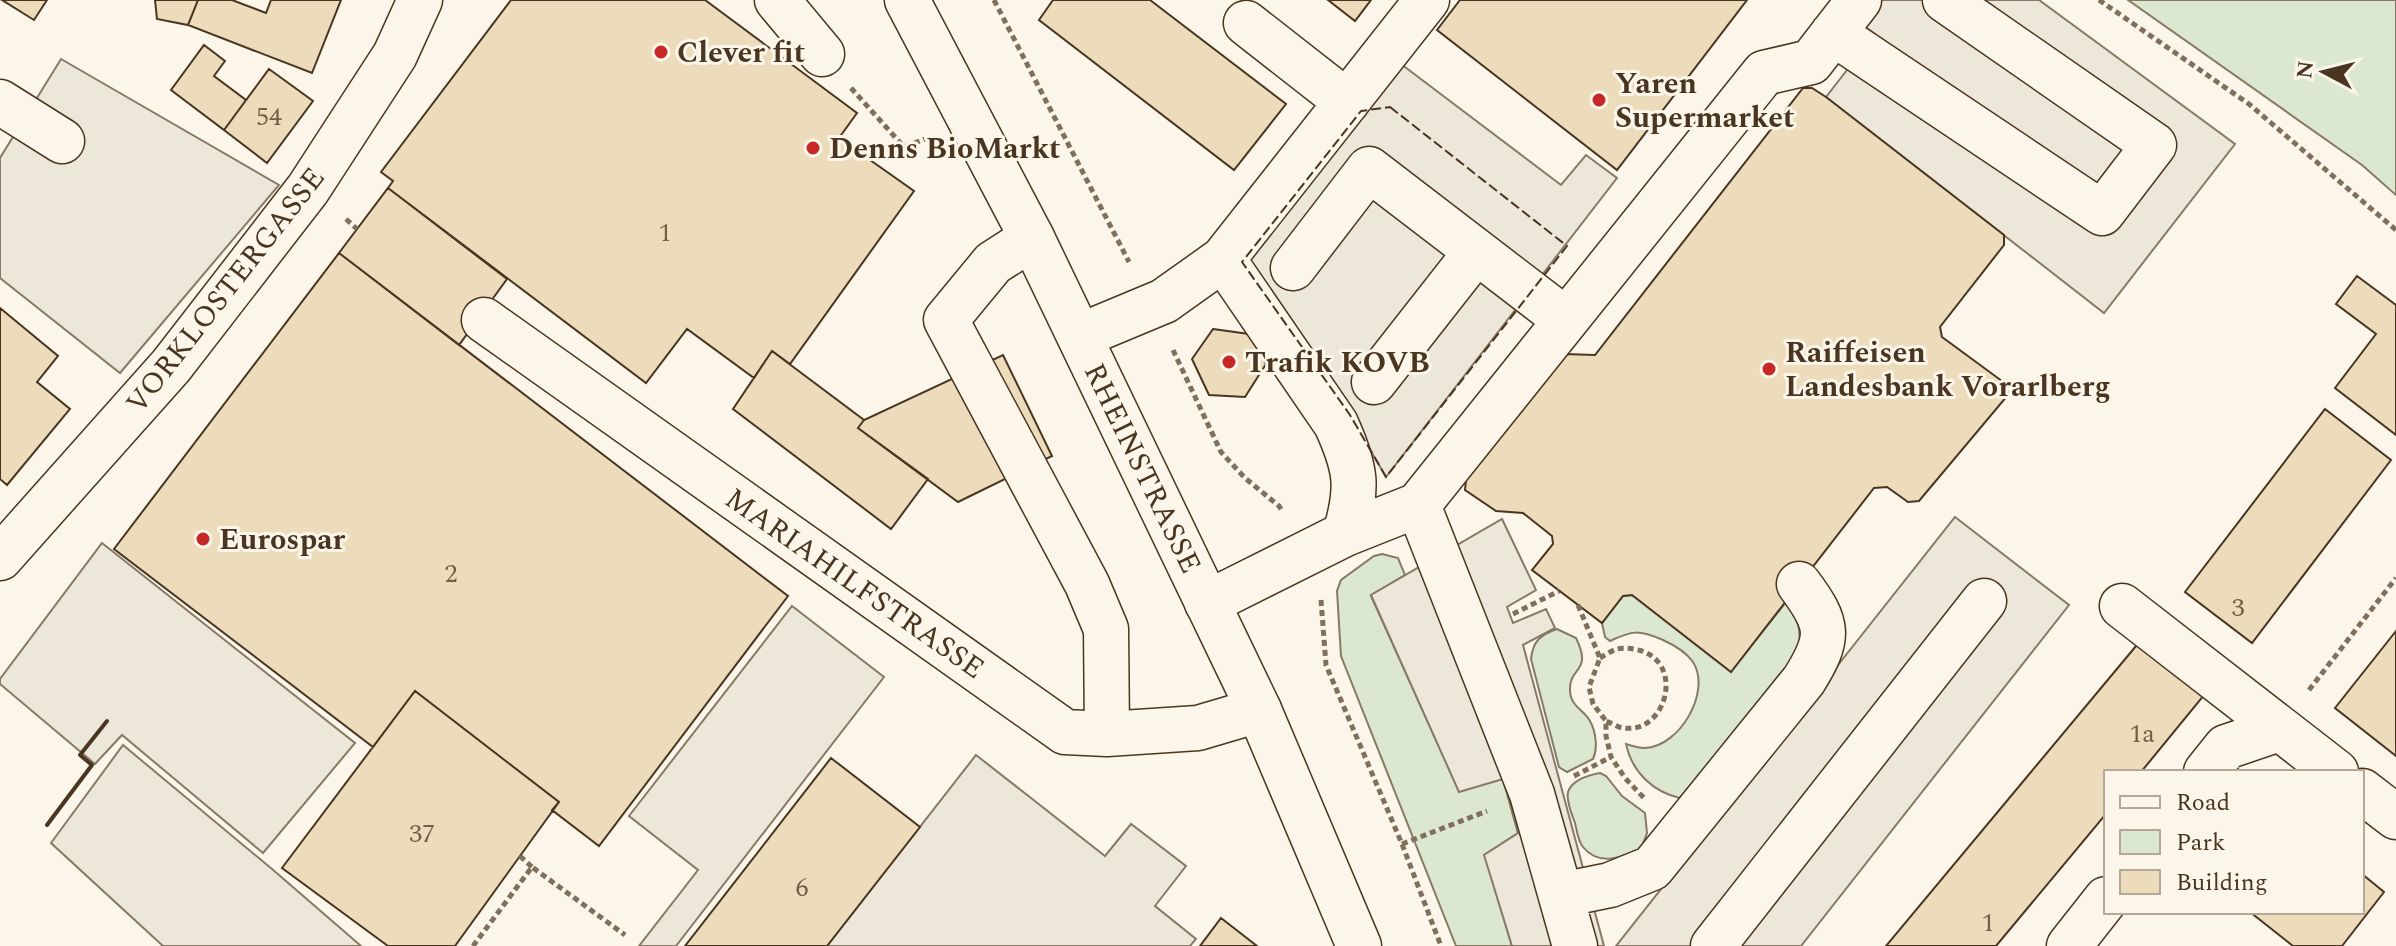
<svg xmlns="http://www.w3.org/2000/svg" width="2396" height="946" font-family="Spectral,serif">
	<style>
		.green { fill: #dce7d0; stroke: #887966; stroke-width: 2 }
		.parking { fill: #ede7d9; stroke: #887966; stroke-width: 2 }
		.building { fill: #ecdcbc; stroke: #4a3520; stroke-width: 2 }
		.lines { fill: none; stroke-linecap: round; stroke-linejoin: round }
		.minor-casing { stroke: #4a3520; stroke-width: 47 }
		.major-casing { stroke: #4a3520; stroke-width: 47 }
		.path { stroke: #7f6f5c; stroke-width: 5; stroke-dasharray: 6 4; stroke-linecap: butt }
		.minor { stroke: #fbf6e9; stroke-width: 44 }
		.major { stroke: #fbf6e9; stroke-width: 44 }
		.fence { stroke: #4a3520; stroke-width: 2; stroke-dasharray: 10 4; stroke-linecap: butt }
		.wall { stroke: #4a3520; stroke-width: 4 }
		.poi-dot { fill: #c62828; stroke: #fbf6e9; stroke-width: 3 }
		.labels { text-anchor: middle; stroke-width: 6; stroke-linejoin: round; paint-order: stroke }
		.number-label { font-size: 26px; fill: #725f47 }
		.poi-label { font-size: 30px; font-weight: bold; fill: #4a3520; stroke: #fbf6e9; text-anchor: start }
		.street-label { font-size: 30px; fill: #4a3520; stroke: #fbf6e9 }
	</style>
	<rect width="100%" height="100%" fill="#fbf6e9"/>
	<path class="green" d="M2128 0H2396V195L2362 165Z
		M1382 554 1398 558 1405 575 1371 596 1459 791 1503 778 1518 833 1485 855 1512 946H1456L1341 656 1337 591 1341 580 1374 556Z
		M1632 595 1731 671 1786 602C1799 618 1802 633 1798 654L1680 798C1653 792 1632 772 1626 744 1632 746 1639 748 1645 748 1679 747 1712 692 1693 662 1686 652 1674 645 1663 640 1639 630 1633 630 1610 641L1605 637 1602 623 1623 596Z
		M1557 629 1576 638C1593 673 1569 666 1570 690 1570 706 1584 710 1590 721 1596 732 1598 748 1593 759L1567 772 1559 767 1531 659C1533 641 1540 635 1557 629Z
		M1600 773 1606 776 1622 796 1645 813 1647 833 1641 849C1623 857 1599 867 1583 847 1578 841 1577 831 1575 823 1572 815 1566 801 1568 792 1572 780 1589 775 1600 773Z"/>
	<path class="parking" d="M1843 0H2039L2235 144 2104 313 1826 97 1875 34 1837 7Z
		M61 59 279 185 120 373 0 278V158Z
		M1401 64 1561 185 1586 155 1617 178 1386 477 1350 415 1243 262Z
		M1955 517 2069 605 1801 946H1616Z
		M1502 519 1536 590 1507 607 1513 623 1546 609 1555 628 1523 645 1604 946H1512L1484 855 1518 833 1503 779 1459 792 1371 595Z
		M102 543 355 743 263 853 122 735 95 764 0 684V679Z
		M792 606 884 677 676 946H639L698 870 629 816Z
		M123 745 272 869 361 946H163L51 843Z
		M976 755 1105 856 1131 824 1186 866 1155 906 1196 939 1190 946H827Z"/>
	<path class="building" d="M2 0H47L34 20Z
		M155 0H198L188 25 157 19Z
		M198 0H232L266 13 271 0H341L312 73 188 25Z
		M511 0H705L857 113 839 138 914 191 790 364 772 351 754 378 687 329 646 383 388 188 393 181 381 172Z
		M1053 0H1150L1286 104 1234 170 1039 20Z
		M1328 0H1371L1355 21Z
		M1460 0H1747L1617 170 1437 30Z
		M204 45 225 61 214 76 246 100 224 130 171 90Z
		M269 69 313 101 267 163 224 130Z
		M1803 88H1812L1826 97 2004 235V245L1940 327 1942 337 2006 384 2008 395 1919 501 1908 502 1887 487 1874 488 1731 672 1632 595 1623 596 1602 623 1532 570 1553 544 1552 536 1523 513 1496 511 1465 490 1466 480 1564 354 1595 355Z
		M388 188 507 279 459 345 339 253Z
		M339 253 788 596 599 846 552 810 559 802 415 691 373 747 114 549Z
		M2357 276 2396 305V435L2335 388 2376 334 2336 304Z
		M0 308 58 356 37 382 70 409 7 485 0 479Z
		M1213 329 1249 334 1266 364 1245 397 1209 395 1192 359Z
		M772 351 864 420 858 428 928 479 891 529 733 409Z
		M1003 355 1052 456 958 502 858 428 864 420Z
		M2325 409 2391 460 2252 643 2185 592Z
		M2396 631V756L2335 708Z
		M2141 640 2205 694 2141 772H2106V814L1996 946H1886Z
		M415 691 559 802 455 946H388L282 868Z
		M831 758 920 827 827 946H685Z
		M2362 874 2384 892 2342 946H2293L2250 912H2362Z
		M1221 918 1257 946H1200Z"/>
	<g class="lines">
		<defs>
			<path id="minor" d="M777 0 822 54
				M1246 23 1347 102
				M1833 33 2102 213 2154 145 1945 0
				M0 102 62 141
				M1032 238 993 263 946 320 1087 584 1106 629 1107 734
				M1223 259 1336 424C1356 468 1359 487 1345 534
				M1293 268 1369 169 1566 320
				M484 320 1065 732 1107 734 1198 728 1259 710
				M1080 336 1164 301 1223 259 1427 0
				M1374 382 1476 252
				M1418 505 1764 73 1811 62 1859 0
				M0 558 171 366 308 189 395 55 420 0
				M1207 603 1345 534 1418 505 1532 794 1575 946
				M2122 606 2336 772
				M2206 772 2226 747 2279 729
				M2362 791 2396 817
				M1561 895 1610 885 1652 868 1804 680C1831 637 1829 624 1799 584
				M1713 946 1984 601
				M2069 946 2106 899"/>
			<path id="major" d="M907 0 1032 238 1259 710 1359 946"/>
		</defs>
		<use href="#minor" class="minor-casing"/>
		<use href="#major" class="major-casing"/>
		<path class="path" d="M994 0 1129 262
			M2099 0 2249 104 2396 230
			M851 88 904 147 925 139
			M346 219 357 229
			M1173 350 1221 452 1245 478 1279 506 1282 511
			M1321 600 1326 665 1402 844 1441 946
			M1578 605 1600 658 1589 687 1593 704 1606 721V736L1611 757 1625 778 1645 799
			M1513 614 1559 591
			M1600 658C1605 655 1611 651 1617 649 1625 647 1635 649 1642 651 1685 666 1665 734 1624 728 1618 728 1612 723 1606 721
			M2309 690 2396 578
			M1574 776 1611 757
			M1402 844 1487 811
			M520 856 532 867
			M473 946 532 867 625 935"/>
		<use href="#minor" class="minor"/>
		<use href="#major" class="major"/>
		<path class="fence" d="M1390 107 1567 246 1386 477 1350 415 1242 262 1361 111Z"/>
		<path class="wall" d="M47 825 92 765 80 755 107 721"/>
	</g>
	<g class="poi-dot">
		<circle cx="661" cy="52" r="8"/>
		<circle cx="1599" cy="100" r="8"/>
		<circle cx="813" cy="148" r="8"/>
		<circle cx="1229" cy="362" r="8"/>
		<circle cx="1769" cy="369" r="8"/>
		<circle cx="203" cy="539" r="8"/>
	</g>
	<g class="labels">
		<g class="number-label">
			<text x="269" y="125">54</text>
			<text x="665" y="241">1</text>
			<text x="451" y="582">2</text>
			<text x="2238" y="616">3</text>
			<text x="2142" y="742">1a</text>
			<text x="422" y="842">37</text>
			<text x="802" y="896">6</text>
			<text x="1988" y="931">1</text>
		</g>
		<g class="poi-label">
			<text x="677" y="62">Clever fit</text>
			<text x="1615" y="93">Yaren<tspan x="1615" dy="34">Supermarket</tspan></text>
			<text x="829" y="158">Denns BioMarkt</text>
			<text x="1785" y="362">Raiffeisen<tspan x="1785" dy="34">Landesbank Vorarlberg</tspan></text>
			<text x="1245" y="372">Trafik KOVB</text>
			<text x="219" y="549">Eurospar</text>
		</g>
		<g class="street-label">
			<text transform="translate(225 290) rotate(-52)" y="10">VORKLOSTERGASSE</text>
			<text transform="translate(1143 468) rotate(64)" y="10">RHEINSTRASSE</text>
			<text transform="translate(855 583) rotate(35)" y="10">MARIAHILFSTRASSE</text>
		</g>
	</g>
	<rect x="2104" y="770" width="260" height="144" fill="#fbf6e9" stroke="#b4a999" stroke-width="2"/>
	<rect x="2120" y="796" width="40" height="12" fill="#fbf6e9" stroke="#b4a999" stroke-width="2"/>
	<text x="2176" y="810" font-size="24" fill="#4a3520">Road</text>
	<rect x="2120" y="830" width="40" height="24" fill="#dce7d0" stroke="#b4a999" stroke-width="2"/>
	<text x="2176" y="850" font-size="24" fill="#4a3520">Park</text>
	<rect x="2120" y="870" width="40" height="24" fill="#ecdcbc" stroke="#b4a999" stroke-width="2"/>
	<text x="2176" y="890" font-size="24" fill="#4a3520">Building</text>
	<g transform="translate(2324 72) rotate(277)" stroke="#fbf6e9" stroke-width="6" paint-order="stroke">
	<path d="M0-6L14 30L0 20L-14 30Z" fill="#4a3520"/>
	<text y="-12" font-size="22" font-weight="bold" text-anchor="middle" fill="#4a3520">N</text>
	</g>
</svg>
